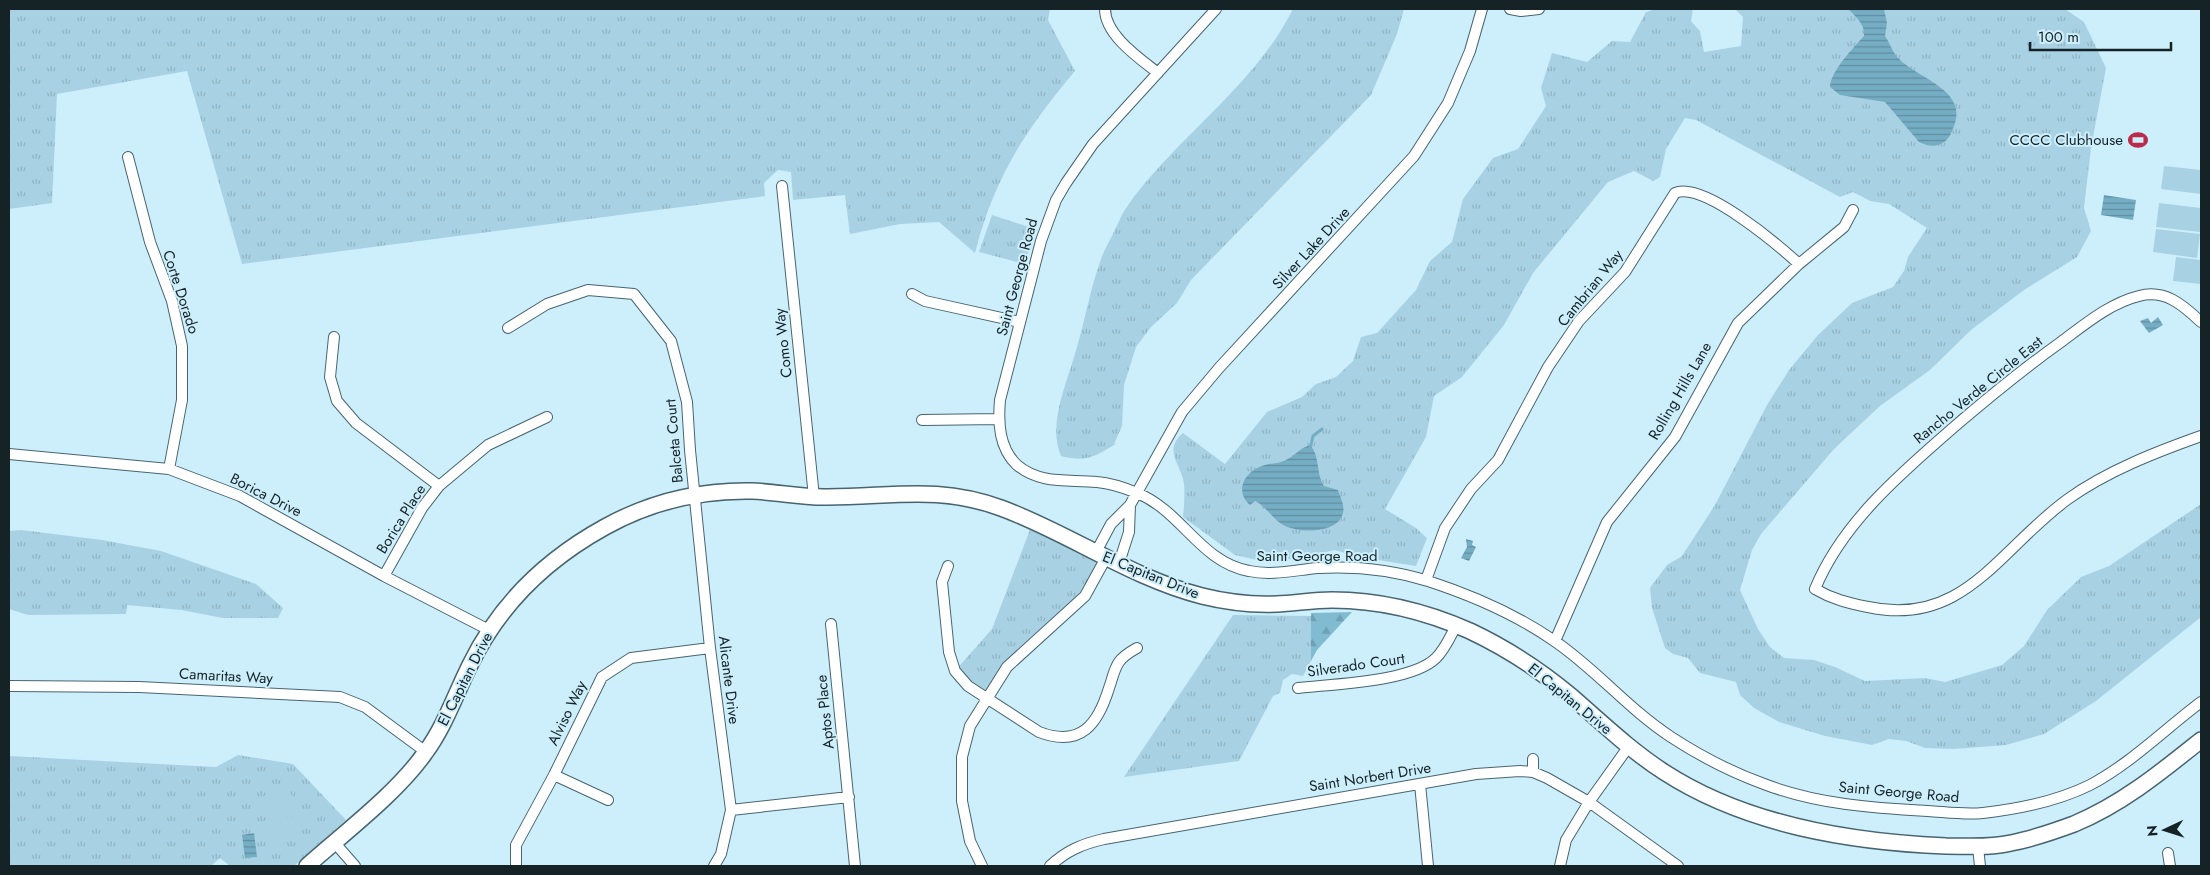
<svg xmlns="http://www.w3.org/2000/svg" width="2210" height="875" font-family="Jost,sans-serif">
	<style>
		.grass { fill: url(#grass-tufts) }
		.forest { fill: url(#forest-firs) }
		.pitch { fill: #a8d2e3 }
		.water { fill: url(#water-rules) }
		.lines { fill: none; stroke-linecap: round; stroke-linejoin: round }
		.stream { stroke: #75aec4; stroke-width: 3 }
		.street-casing { stroke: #476470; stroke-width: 12 }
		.secondary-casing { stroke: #476470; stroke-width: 18 }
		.street { stroke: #fff; stroke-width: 10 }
		.secondary { stroke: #fff; stroke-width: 15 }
		.labels { text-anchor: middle; stroke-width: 4; stroke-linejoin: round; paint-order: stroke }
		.poi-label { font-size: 15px; fill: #152226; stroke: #cdeffc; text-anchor: end }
		.street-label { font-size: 15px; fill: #152226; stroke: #cdeffc }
	</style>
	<defs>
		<pattern id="grass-tufts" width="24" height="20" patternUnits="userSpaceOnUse" patternTransform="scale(1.25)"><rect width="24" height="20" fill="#a8d2e3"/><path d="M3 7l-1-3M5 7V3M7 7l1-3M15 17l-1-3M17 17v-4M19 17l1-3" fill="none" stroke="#90b4c3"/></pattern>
		<pattern id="forest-firs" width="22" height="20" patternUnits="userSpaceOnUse" patternTransform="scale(1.25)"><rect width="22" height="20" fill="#81bbd1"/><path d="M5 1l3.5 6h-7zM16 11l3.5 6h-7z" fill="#6fa0b3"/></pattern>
		<pattern id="water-rules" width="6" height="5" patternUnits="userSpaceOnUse" patternTransform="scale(1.25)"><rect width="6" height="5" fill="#75aec4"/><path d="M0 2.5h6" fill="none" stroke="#5f8d9f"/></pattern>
	</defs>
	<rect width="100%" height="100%" fill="#cdeffc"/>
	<path class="grass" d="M9 9H1050L1048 20 1075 71C1026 129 994 178 975 253L939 222 900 224 850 234 845 195 793 200 791 172 778 170 764 183 765 196 242 264 187 71 57 94 52 203 9 209Z
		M1293 9H1404L1397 34 1371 95 1191 280 1177 303 1151 327 1136 347 1124 385 1122 426 1114 444 1117 443C1096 456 1086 463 1061 456 1048 425 1065 388 1074 357 1084 326 1089 293 1100 262 1103 252 1109 242 1114 232 1118 224 1121 215 1126 208 1176 137 1254 87 1293 9Z
		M1656 9H1693L1691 21 1700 31 1704 52 1741 46 1743 17 1735 9H2065L2084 22 2106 68 2091 148 2084 208 2091 231 2077 257 2024 290 1971 330 1930 370 1880 406 1834 449 1761 534 1752 550 1740 590 1758 629 1770 647 1784 658 1814 660 1835 667 1865 681 1925 678 1945 682 2002 665 2024 646 2047 610 2081 577 2109 566 2201 504V617L2096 701 2044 734 2006 745 1954 749 1925 748 1906 741 1889 739 1872 745 1825 736 1779 722 1754 708 1740 695 1736 682 1700 673 1688 658 1673 654 1665 648 1652 608 1650 588 1667 565 1682 556 1715 505 1767 405 1789 370 1818 335 1852 303 1893 287 1904 271 1908 257 1927 228 1889 204 1870 201 1853 192 1840 197 1696 120 1685 118 1666 149 1660 177 1653 181 1634 171 1608 182 1533 273 1504 325 1462 377 1434 396 1426 437 1385 509 1416 528 1427 538 1416 566 1359 557 1335 550 1299 558 1266 562 1235 555 1183 517C1184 506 1185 495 1184 484 1182 465 1162 451 1183 433L1225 464 1267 412 1302 397 1316 384 1336 377 1353 361 1361 337 1377 333 1416 290 1430 261 1452 242 1463 199 1493 158 1518 149 1546 106 1541 88 1552 53 1587 62 1612 41 1630 42 1646 12Z
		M992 215 1035 229 1025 264 979 252Z
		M1033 522 1107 556 1085 596 1007 667 986 697 955 671 992 629Z
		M21 530 102 540 161 551 256 584 283 608 278 618H223L181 610 127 605 126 614 28 615 9 609V531Z
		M1233 615 1311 616V661L1303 676 1292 674 1283 680 1280 693 1273 696 1239 761 1124 777Z
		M238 755 293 764 346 820 294 866H230L220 858 211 866H9V756L216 767Z"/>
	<path class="forest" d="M1352 612 1317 650 1311 661V613Z"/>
	<path class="pitch" d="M2164 166 2201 170V194L2161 189Z
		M2159 203 2201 208 2200 232 2156 227Z
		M2156 229 2200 234 2197 258 2153 252Z
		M2176 257 2201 260V284L2173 281Z
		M290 791 295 806 263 817 258 802Z
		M298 814 303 829 271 839 266 825Z"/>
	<path class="water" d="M1848 9H1884L1887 23 1885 36C1890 43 1892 52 1899 59 1919 79 1968 90 1954 126 1951 133 1950 138 1944 142 1936 148 1927 146 1919 142L1885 102 1840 95 1830 87C1830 72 1854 47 1864 36 1865 24 1856 17 1848 9Z
		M2104 195 2136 200 2133 220 2101 215Z
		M2158 317 2163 325 2149 333 2140 321 2148 318 2151 323Z
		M1310 445C1320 455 1316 474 1324 486L1338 490C1340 497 1345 505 1343 513 1338 534 1300 533 1285 526 1273 520 1267 507 1255 501L1250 505C1233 490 1246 470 1265 465 1271 463 1277 464 1284 461 1294 457 1299 448 1310 445Z
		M1466 539 1473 541 1472 545 1476 547 1469 561 1461 558 1467 547Z
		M254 833 257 857 245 858 242 835Z"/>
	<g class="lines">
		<path class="stream" d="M1310 449 1313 436 1322 429"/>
		<defs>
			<path id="street" d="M1105 9C1105 35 1139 58 1158 73
				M1216 9 1093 144 1066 183 1056 200 1041 241 1000 400C998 423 999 448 1017 465 1041 485 1069 479 1097 482 1109 483 1125 488 1137 493 1182 511 1200 562 1249 571 1272 576 1295 570 1318 568 1354 566 1393 570 1428 581 1471 595 1515 614 1553 640 1595 668 1628 709 1671 737 1700 756 1731 772 1764 784 1816 804 1872 808 1928 811 1945 812 1965 815 1983 813 2018 809 2058 801 2090 785 2130 764 2165 729 2201 702
				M1510 9 1521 11 1539 9
				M128 157 150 242 172 301 182 346V400L169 469
				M782 186 814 497
				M912 294 925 301 1020 322
				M2201 322C2183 305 2165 289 2139 296 2110 303 2084 325 2061 342 2023 369 1989 397 1954 427 1901 473 1842 523 1815 589 1832 599 1848 603 1868 607 1964 628 2000 548 2068 499 2107 471 2156 452 2201 436
				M508 328 547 304 588 290 634 294 671 341 687 402 690 450 710 648 731 810 721 854 714 866
				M334 337 330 377 337 401 356 423 439 486
				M922 420 998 419
				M9 454 169 469 240 496 384 576 489 630
				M1096 552 1111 524 1130 505 1182 412 1219 368 1414 156 1448 103 1470 51 1482 9
				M1119 563 1129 532 1130 505
				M948 566 942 582 949 652 955 671 968 686 1039 732C1081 748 1098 724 1109 688 1112 680 1114 669 1119 662 1124 655 1130 652 1137 648
				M384 576 422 508 439 486 488 445 547 417
				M1426 580 1445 528 1471 489 1498 460 1548 367 1579 321 1625 272 1675 193C1703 181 1777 244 1799 264
				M831 624 855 866
				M1555 641 1607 522 1675 437 1738 323 1799 264 1844 227 1853 210
				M9 686 139 687 340 697 365 707 426 752
				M1298 688C1332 684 1412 682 1436 658 1445 649 1450 637 1456 626
				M1533 772V759
				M554 775 608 800
				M1420 784 1428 866
				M731 810 849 797
				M334 842 355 866
				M1978 847 1980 866
				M2168 853 2170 866
				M516 866V845L554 775 602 677 631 658 710 648
				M982 866 970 841 962 801V757L970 726 1007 667 1085 596 1107 556
				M1050 866C1066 851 1082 844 1104 839L1476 774 1520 771 1533 772 1547 778 1589 802 1678 866
				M1560 866 1566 840 1589 802 1629 746"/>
			<path id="secondary" d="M307 866C344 833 397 793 425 753 445 726 455 695 470 665 499 605 547 559 605 527 650 502 701 490 752 491 778 492 803 498 828 497 892 497 938 485 1001 508 1069 533 1131 578 1202 596 1226 602 1252 605 1277 604 1296 603 1314 600 1332 600 1379 600 1427 612 1470 631 1506 648 1540 670 1571 696 1601 722 1630 750 1664 772 1746 825 1849 842 1946 846 1968 846 1990 848 2011 843 2032 839 2055 831 2074 824 2122 804 2161 772 2201 740"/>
		</defs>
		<use href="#street" class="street-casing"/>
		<use href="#secondary" class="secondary-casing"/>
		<use href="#street" class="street"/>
		<use href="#secondary" class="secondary"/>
	</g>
	<defs>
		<symbol id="stadium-bare" viewBox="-9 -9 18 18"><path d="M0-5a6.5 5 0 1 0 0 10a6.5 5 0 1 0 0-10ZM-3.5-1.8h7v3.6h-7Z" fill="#bb2a4a" stroke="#cdeffc" stroke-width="2.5" paint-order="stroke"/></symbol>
	</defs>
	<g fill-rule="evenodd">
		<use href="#stadium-bare" x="2124" y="126" width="28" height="28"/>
	</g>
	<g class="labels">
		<g class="poi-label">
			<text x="2123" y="145">CCCC Clubhouse</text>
		</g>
		<g class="street-label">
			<text transform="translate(1311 248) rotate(-47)" y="5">Silver Lake Drive</text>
			<text transform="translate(1017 277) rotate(-75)" y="5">Saint George Road</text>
			<text transform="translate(1590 288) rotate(-51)" y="5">Cambrian Way</text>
			<text transform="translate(181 292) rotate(72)" y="5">Corte Dorado</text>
			<text transform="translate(783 343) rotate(-96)" y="5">Como Way</text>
			<text transform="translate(1978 390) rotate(-39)" y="5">Rancho Verde Circle East</text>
			<text transform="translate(1680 391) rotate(-60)" y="5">Rolling Hills Lane</text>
			<text transform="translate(674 441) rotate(-95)" y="5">Balceta Court</text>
			<text transform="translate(266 495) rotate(27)" y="5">Borica Drive</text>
			<text transform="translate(401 519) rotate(-58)" y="5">Borica Place</text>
			<text x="1317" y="561">Saint George Road</text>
			<text transform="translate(1151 575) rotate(22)" y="5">El Capitan Drive</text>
			<text transform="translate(1356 665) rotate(-8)" y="5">Silverado Court</text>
			<text transform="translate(226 676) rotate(3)" y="5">Camaritas Way</text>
			<text transform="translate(465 679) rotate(-63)" y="5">El Capitan Drive</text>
			<text transform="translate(729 680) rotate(83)" y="5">Alicante Drive</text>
			<text transform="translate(1570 699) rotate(39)" y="5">El Capitan Drive</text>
			<text transform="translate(825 712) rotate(-96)" y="5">Aptos Place</text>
			<text transform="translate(567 713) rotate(-64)" y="5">Alviso Way</text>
			<text transform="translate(1370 777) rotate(-9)" y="5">Saint Norbert Drive</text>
			<text transform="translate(1899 792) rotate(5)" y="5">Saint George Road</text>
		</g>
	</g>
	<rect width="2210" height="875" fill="none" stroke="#152226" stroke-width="20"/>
	<g transform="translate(2165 830) rotate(266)" stroke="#cdeffc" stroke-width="4" paint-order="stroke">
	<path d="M0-4L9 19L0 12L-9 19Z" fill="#152226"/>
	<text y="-8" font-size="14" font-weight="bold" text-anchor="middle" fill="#152226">N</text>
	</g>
	<path d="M2030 42v8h141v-8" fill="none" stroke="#152226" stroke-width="2.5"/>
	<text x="2038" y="42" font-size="15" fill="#152226" stroke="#cdeffc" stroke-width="4" paint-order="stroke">100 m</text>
</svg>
